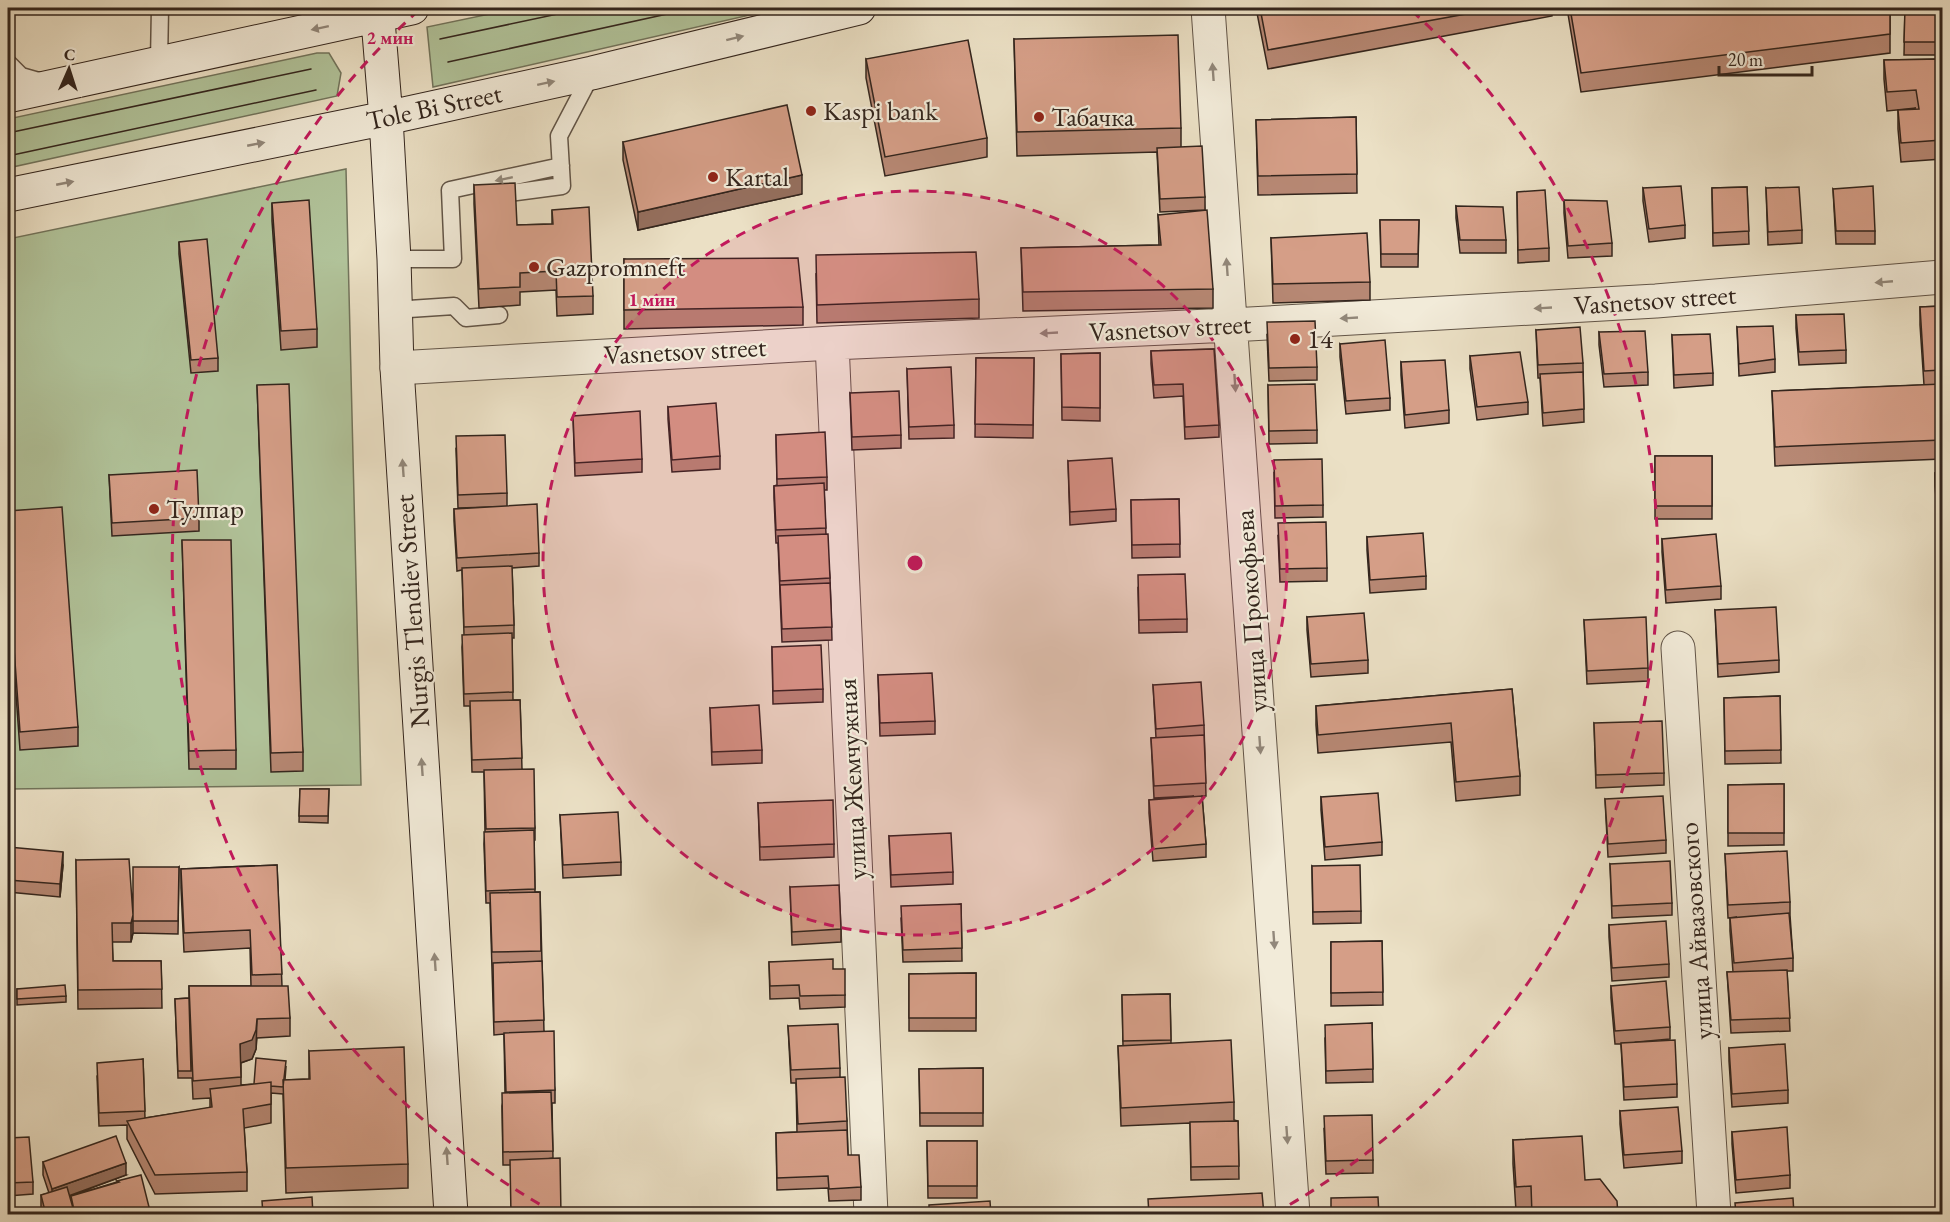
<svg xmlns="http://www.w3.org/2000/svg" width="1950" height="1222" font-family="'EB Garamond',serif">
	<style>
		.green { fill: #b1c39a; stroke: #72745c; stroke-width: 1.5 }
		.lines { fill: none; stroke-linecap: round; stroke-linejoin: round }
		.lane-casing { stroke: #615447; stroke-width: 19 }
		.street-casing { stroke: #615447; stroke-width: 35 }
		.secondary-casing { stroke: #33251d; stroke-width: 35 }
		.lane { stroke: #f2ebd9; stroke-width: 16 }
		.street { stroke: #f2ebd9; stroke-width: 33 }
		.secondary { stroke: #f2ebd9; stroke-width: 33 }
		.tram { stroke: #33251d; stroke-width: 1.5 }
		.wall { fill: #b78874; stroke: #33251d; stroke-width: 1.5 }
		.shaded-wall { fill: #956f5e; stroke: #33251d; stroke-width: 1.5 }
		.building { fill: #d59e87; stroke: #33251d; stroke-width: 1.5 }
		.oneway { fill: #92887b }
		.ring { fill: none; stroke: #c2185b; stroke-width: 3; stroke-dasharray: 10 8 }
		.poi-dot { fill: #8f2418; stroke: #f2ebd9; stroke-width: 2 }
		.labels { text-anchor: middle; stroke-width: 4.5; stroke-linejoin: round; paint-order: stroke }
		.street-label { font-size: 27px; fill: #33251d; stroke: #f2ebd9 }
		.poi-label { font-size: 27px; fill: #33251d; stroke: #f2ebd9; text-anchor: start }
		.centre { fill: #c2185b; stroke: #f2ebd9; stroke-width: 3 }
		.ring-label { font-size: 18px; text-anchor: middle; font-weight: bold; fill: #c2185b; stroke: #f2ebd9; stroke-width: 4.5; stroke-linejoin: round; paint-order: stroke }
	</style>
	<rect width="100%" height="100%" fill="#ebe0c5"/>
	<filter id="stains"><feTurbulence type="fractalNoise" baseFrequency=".00333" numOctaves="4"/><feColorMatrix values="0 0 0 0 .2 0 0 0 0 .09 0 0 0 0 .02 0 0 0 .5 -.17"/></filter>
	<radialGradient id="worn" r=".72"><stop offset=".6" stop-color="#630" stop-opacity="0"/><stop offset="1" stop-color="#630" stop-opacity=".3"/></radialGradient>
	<path class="green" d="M518 8H774L776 9 433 87 427 27Z
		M317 53H329L341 73 337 96 8 168V119Z
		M346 169 361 785 8 789V239Z"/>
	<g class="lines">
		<defs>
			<path id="lane" d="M159 62 160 8
				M8 63 21 76 42 82
				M495 195 562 186 559 136 592 73
				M394 259H453L450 190 561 166
				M394 310 454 306 466 318 499 315"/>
			<path id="street" d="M1208 8 1293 1214
				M832 343 871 1214
				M397 368 832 343 1231 325 1656 301 1942 277
				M1678 648 1714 1214"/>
			<path id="secondary" d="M377 8 386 118 394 259 397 368 451 1214
				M8 96 412 8
				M8 195 386 118 592 73 859 8"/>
		</defs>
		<use href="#lane" class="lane-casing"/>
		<use href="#street" class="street-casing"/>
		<use href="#secondary" class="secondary-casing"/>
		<use href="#lane" class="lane"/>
		<use href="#street" class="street"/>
		<use href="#secondary" class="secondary"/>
		<path class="tram" d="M440 39 586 8
			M448 62 690 9
			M8 133 311 69
			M8 156 316 90"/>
	</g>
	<path class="wall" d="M1256 8H1552V16L1268 69Z
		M1567 8H1890V53L1581 92Z
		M1905 8H1942V55H1904Z
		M1014 39 1181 128V147L1205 197V210L1160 212 1157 152 1017 156Z
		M866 59 987 138V157L885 176 866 78Z
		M1942 59V159L1901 162 1898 129V110L1916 108 1887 111 1884 79V60Z
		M1356 117 1357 193 1258 195 1256 120Z
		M623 142 802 194 638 230 623 160Z
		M474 185 517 225 552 224V210L593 296V314L557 316 556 290 520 292V305L479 308 474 204Z
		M1747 187 1749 244 1713 246 1712 188Z
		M1643 188 1685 225V238L1649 242 1643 201Z
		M1766 188 1802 230V243L1768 245Z
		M1833 189 1875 231V244H1836Z
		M1517 192 1549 248V261L1518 263Z
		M1564 200 1612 243V256L1568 258 1564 213Z
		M272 203 317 329V347L281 350 272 221Z
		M1456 206 1506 240V253H1460L1456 218Z
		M1158 215 1213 289V308L1023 311 1021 248 1159 245Z
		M1380 220H1419L1418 267H1381Z
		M1271 238 1370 282V300L1273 303Z
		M179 242 218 358V371L191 373 179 254Z
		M624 259 803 307V325L624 329Z
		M816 274 979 299V318L817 323Z
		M1942 306V459L1775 466 1772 391 1924 385 1920 325V307Z
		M1796 315 1846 350V363L1799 365 1796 328Z
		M1737 327 1775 359V372L1739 376Z
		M1536 330 1583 363 1584 422 1543 426 1540 378H1538Z
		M1599 332 1648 372V385L1604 387 1599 345Z
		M1267 335 1317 367V380L1269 381Z
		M1672 335 1713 373V385L1674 388Z
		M1340 344 1390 398V410L1346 414 1340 357Z
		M1214 349 1219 425V437L1185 439 1183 396 1154 398 1151 364V351Z
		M1100 353V421L1062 420 1061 354Z
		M1470 356 1528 402V414L1477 420 1470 369Z
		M976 358H1034L1033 438 975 437Z
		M1401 362 1449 410V423L1405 428 1401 375Z
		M907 369 954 425V438L909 439Z
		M257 385 303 752V771L271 772Z
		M1268 385 1317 430V443L1269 444Z
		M850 393 901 435V448L852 450Z
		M668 407 720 456V469L672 472 668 419Z
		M573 416 642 459V472L575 476Z
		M776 435 827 477V490H824L826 534 830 578 832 640 782 642 778 543H776L774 498V486L777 485Z
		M456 449 507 493V506L539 553V566L512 568 514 625V638H512L513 700H520L522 769 535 828V840H534L535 892H540L544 1031 555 1090V1103H552L553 1158 510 1165H503L502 1106 505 1093 504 1034 494 1035 490 903H486L484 844 485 832 484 772H472L470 706H464L462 647 464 635 462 570 457 571 454 521V509L492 507 458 508Z
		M1655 456H1712V519H1655Z
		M1068 461 1116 509V521L1070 525Z
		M1942 472V604L1940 544 1935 486V473Z
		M1274 473 1323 505V517L1275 518Z
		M109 475 199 518V531L112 536Z
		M1179 499 1180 557 1132 558 1131 500Z
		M8 511 78 727V746L20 750 8 583Z
		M1278 536 1327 568V581L1280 582Z
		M1367 537 1426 576V589L1370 593 1367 550Z
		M1662 539 1721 586V599L1666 603 1662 552Z
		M182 540 236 750V769H189Z
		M1138 588 1187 619V632L1139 633Z
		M1715 610 1779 660V672L1718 677Z
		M1307 617 1368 660V673L1311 677 1307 630Z
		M1584 620 1648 668V681L1587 684Z
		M772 647 823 689V702L773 704Z
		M878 675 935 721V734L880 736Z
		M1153 685 1204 725 1206 796H1202L1206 844V857L1153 861 1149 813V800L1194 796 1154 798 1151 738H1156Z
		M1512 689 1520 776V795L1456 801 1451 742 1318 753 1316 725V706Z
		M1780 696 1781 763 1725 764 1724 698Z
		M710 708 762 750V763L712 765Z
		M1594 723 1664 773V785L1596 788Z
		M1784 784V845L1728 846V785Z
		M300 789H329L328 823 299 822Z
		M1321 797 1382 842V855L1325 860 1321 810Z
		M1605 799 1666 840V853L1608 857Z
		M758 803 834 844V857L760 860Z
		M560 815 621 862V875L563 878Z
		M889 836 953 872V884L891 887Z
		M8 847 63 865 60 897 8 892Z
		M1725 854 1790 902V915L1793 958V971H1787L1790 1031 1731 1033 1727 972H1733L1730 931V918L1737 917 1728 918Z
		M76 860 133 915 179 867 178 934 133 933 131 942H112L113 961H161L162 1008 78 1009Z
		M1610 864 1672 903V915L1612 918Z
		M277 865 282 986 290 1018V1036L257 1038 256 1049 252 1059 241 1063V1085L254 1084 286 1067 285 1080 309 1079V1051L408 1164V1188L286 1193 283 1094 271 1093V1123L244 1128 247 1172V1191L155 1194 127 1139V1125L99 1126 97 1076 143 1059 145 1118 210 1108V1098L193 1099 192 1078H178L175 999 189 998V986H251L250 948 184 952 181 888V869Z
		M1312 866 1361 911V923L1313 924Z
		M790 887 841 929V942L792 945Z
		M1939 902H1942V948H1940Z
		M961 904 962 961 903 962 901 918Z
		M1609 925 1669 964V977L1612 981 1609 937Z
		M1382 941 1383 1005 1331 1006V942Z
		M769 962 833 969 845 995V1007L800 1009 799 998 770 999Z
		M976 973V1031H909V974Z
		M1611 986 1670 1027V1039L1636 1042 1677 1084V1097L1624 1100 1621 1044H1615L1611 998Z
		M17 989 66 996V1002L17 1005Z
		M1170 994 1171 1043 1234 1102V1120L1238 1121 1239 1179 1191 1180 1190 1123 1121 1126 1118 1046H1123L1122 995Z
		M1372 1023 1373 1082 1326 1083 1325 1038Z
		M788 1026 840 1068V1077L847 1121 848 1155 861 1187V1200L829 1201 828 1188 777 1190 776 1133 797 1132 796 1083H791Z
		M1729 1048 1788 1090V1103L1732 1107 1729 1061Z
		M983 1068V1126H920L919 1069Z
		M1620 1111 1682 1151V1163L1624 1168 1620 1124Z
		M1324 1129 1373 1160V1173L1326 1174Z
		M1732 1132 1790 1175V1188L1736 1193 1732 1144Z
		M8 1138 33 1182V1194L8 1196Z
		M1513 1140 1585 1180 1618 1215H1531V1210L1516 1211 1513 1164Z
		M927 1141H977V1198H928Z
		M43 1162 126 1175 70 1196 71 1201V1196L117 1182V1181L151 1215H43L41 1208V1195L49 1193 43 1175Z"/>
	<path class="shaded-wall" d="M802 175V194L638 230V212Z
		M63 852V865L60 897V884Z
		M133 915V933L131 942V923Z
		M257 1019 256 1049 252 1059 240 1063V1044Z
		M126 1163V1175L52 1202V1189Z"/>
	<path class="building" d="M1260 8H1499L1268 50Z
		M1570 8H1890V34L1581 73Z
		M1905 8H1942V42H1904Z
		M1178 35 1181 128 1017 132 1014 39Z
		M968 40 987 138 885 157 866 59Z
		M1942 59V140L1901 143 1898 110 1919 109 1916 90 1887 92 1884 60Z
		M787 105 802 175 638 212 623 142Z
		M1356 117 1357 174 1258 176 1256 120Z
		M1202 146 1205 197 1160 199 1157 148Z
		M515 183 517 225 553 224 552 210 589 207 593 296 557 297 556 271 520 273V287L479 289 474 185Z
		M1681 186 1685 225 1649 229 1643 188Z
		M1873 186 1875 231H1836L1833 189Z
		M1747 187 1749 231 1713 233 1712 188Z
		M1799 187 1802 230 1768 232 1766 188Z
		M1545 190 1549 248 1518 250 1517 192Z
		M309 200 317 329 281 331 272 203Z
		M1564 200 1607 201 1612 243 1568 246Z
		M1456 206 1503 207 1506 240H1460Z
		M1207 210 1213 289 1023 292 1021 248 1161 245 1158 215Z
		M1380 220H1419L1418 254H1381Z
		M1367 233 1370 282 1273 284 1271 238Z
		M207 239 218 358 191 360 179 242Z
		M976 252 979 299 817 305 816 255Z
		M798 258 803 307 624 310V259Z
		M1942 306V370L1924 371 1920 307Z
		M1844 314 1846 350 1799 352 1796 315Z
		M1315 321 1317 367 1269 368 1267 322Z
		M1773 326 1775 359 1739 364 1737 327Z
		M1580 327 1583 363 1538 365 1536 330Z
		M1645 331 1648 372 1604 374 1599 332Z
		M1710 334 1713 373 1674 375 1672 335Z
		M1385 340 1390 398 1346 401 1340 344Z
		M1214 349 1219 425 1185 427 1183 384 1154 385 1151 351Z
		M1520 352 1528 402 1477 407 1470 356Z
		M1100 353V408L1062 407 1061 354Z
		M976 358H1034L1033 425 975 424Z
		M1445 360 1449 410 1405 415 1401 362Z
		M951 367 954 425 909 427 907 369Z
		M1583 372 1584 409 1543 413 1540 374Z
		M289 384 303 752 271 753 257 385Z
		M1315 384 1317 430 1269 431 1268 385Z
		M1942 384V440L1775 447 1772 391Z
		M899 391 901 435 852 437 850 393Z
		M716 403 720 456 672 460 668 407Z
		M640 411 642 459 575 463 573 416Z
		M825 432 827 477 777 479 776 435Z
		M505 435 507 493 458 495 456 436Z
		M1655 456H1712V506H1655Z
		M1112 458 1116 509 1070 512 1068 461Z
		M1322 459 1323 505 1275 506 1274 460Z
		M197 470 199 518 112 523 109 475Z
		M1942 472V531H1939L1935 473Z
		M824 483 826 528 776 530 774 486Z
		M1179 499 1180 544 1132 545 1131 500Z
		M537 504 539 553 457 558 454 509Z
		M62 507 78 727 20 732 8 564V511Z
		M1326 522 1327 568 1280 569 1278 523Z
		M1423 533 1426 576 1370 580 1367 537Z
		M828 534 830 578 780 581 778 536Z
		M1716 534 1721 586 1666 590 1662 539Z
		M182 540H231L236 750 189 751Z
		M1940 540H1942V591Z
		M512 566 514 625 464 627 462 568Z
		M1185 574 1187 619 1139 620 1138 575Z
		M830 583 832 627 782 629 780 585Z
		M1776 607 1779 660 1718 664 1715 610Z
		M1364 613 1368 660 1311 664 1307 617Z
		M1646 617 1648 668 1587 671 1584 620Z
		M512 633 513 692 464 694 462 635Z
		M821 645 823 689 773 691 772 647Z
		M932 673 935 721 880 723 878 675Z
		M1201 682 1204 725 1156 729 1153 685Z
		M1512 689 1520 776 1456 782 1451 723 1318 735 1316 706Z
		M1780 696 1781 750 1725 751 1724 698Z
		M520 700 522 758 472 760 470 701Z
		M759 705 762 750 712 752 710 708Z
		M1662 721 1664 773 1596 775 1594 723Z
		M1204 735 1206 783 1154 786 1151 738Z
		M534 769 535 828 486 829 484 770Z
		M1784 784V833H1728V785Z
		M300 789H329L328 816H299Z
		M1378 793 1382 842 1325 847 1321 797Z
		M1202 796 1206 844 1153 849 1149 800Z
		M1663 796 1666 840 1608 844 1605 799Z
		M833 800 834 844 760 847 758 803Z
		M618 812 621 862 563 865 560 815Z
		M534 830 535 889 486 891 484 832Z
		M951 833 953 872 891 875 889 836Z
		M8 847 63 852 60 884 8 880Z
		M1787 851 1790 902 1728 905 1725 854Z
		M129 859 133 915 131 923H112L113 961H161L162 989 78 990 76 860Z
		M1670 861 1672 903 1612 906 1610 864Z
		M277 865 282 974 252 975 250 930 184 933 181 869Z
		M1360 865 1361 911 1313 912 1312 866Z
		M133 867H179L178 921H133Z
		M839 885 841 929 792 932 790 887Z
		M540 892 541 951 492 952 490 893Z
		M1939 902H1942V935H1940Z
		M961 904 962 948 903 950 901 906Z
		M1789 913 1793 958 1734 963 1730 918Z
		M1666 921 1669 964 1612 968 1609 925Z
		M1382 941 1383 992 1331 993V942Z
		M833 959V969H845V995L800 996 799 985 770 986 769 962Z
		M542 961 544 1020 494 1022 493 963Z
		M1787 970 1790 1018 1731 1020 1727 972Z
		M976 973V1018H909V974Z
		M1666 981 1670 1027 1615 1031 1611 986Z
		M65 985 66 996 17 999V989Z
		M189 986H288L290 1018 257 1019 256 1030 252 1040 240 1044 241 1077 193 1081Z
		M1170 994 1171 1040 1123 1041 1122 995Z
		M189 998 191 1071H178L175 999Z
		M1372 1023 1373 1069 1326 1071 1325 1025Z
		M838 1024 840 1068 791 1070 788 1026Z
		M554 1031 555 1090 506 1092 504 1033Z
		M1231 1040 1234 1102 1121 1108 1118 1046Z
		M1675 1040 1677 1084 1624 1087 1621 1043Z
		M1785 1044 1788 1090 1732 1094 1729 1048Z
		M404 1047 408 1164 286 1168 283 1080 310 1079 309 1051Z
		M256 1058 286 1061 283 1087 271 1086V1082L254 1084Z
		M143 1059 145 1111 99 1113 97 1063Z
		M983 1068V1113H920L919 1069Z
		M845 1077 847 1121 798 1124 796 1079Z
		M271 1082V1104L243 1109 247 1172 155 1175 127 1121 212 1107 210 1089Z
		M551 1092 553 1151 503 1152 502 1093Z
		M1678 1107 1682 1151 1624 1155 1620 1111Z
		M1372 1115 1373 1160 1326 1161 1324 1116Z
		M1238 1121 1239 1166 1191 1167 1190 1122Z
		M1787 1127 1790 1175 1736 1180 1732 1132Z
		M847 1130 848 1155H859L861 1187 829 1189 828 1176 777 1178 776 1133Z
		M116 1136 126 1163 52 1189 43 1162Z
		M1582 1136 1585 1180 1600 1179 1617 1201 1618 1215H1532L1531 1186 1516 1187 1513 1140Z
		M29 1137 33 1182 8 1183V1138Z
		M927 1141H977V1186H928Z
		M560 1158 561 1215H511L510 1160Z
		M141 1175 151 1215H75L71 1196 119 1182 117 1181Z
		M67 1187 75 1215H46L41 1195Z
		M1262 1193 1264 1215H1149L1148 1199Z
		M312 1197 313 1215H263L262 1201Z
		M1378 1197 1379 1215H1331V1198Z
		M1793 1198 1794 1215H1736L1735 1203Z
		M990 1201 991 1215H929V1205Z"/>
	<defs><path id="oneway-solid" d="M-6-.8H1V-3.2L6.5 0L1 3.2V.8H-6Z" transform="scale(1.5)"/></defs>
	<g class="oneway">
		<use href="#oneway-solid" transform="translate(320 28) rotate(168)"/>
		<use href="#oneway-solid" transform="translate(735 38) rotate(-14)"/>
		<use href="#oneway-solid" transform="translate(1213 72) rotate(-94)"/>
		<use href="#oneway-solid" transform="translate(546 83) rotate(-12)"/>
		<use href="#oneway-solid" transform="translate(256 144) rotate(-11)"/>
		<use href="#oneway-solid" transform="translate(504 179) rotate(168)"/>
		<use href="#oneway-solid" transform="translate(65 183) rotate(-11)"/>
		<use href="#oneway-solid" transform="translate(1227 267) rotate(-94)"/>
		<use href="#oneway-solid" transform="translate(1884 282) rotate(175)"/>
		<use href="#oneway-solid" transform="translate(1543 308) rotate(177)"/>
		<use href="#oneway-solid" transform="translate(1349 318) rotate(177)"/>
		<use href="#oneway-solid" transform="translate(1049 333) rotate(177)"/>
		<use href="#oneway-solid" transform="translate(1235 383) rotate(86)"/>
		<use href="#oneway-solid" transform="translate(403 468) rotate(-94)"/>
		<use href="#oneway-solid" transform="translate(1260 745) rotate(86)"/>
		<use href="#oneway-solid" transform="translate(422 767) rotate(-94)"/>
		<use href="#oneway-solid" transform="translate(1274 940) rotate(86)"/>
		<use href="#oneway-solid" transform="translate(435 962) rotate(-94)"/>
		<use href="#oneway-solid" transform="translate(1287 1135) rotate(86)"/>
		<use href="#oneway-solid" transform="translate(447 1156) rotate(-94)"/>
	</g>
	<circle cx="915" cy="563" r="372" fill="#c2185b" fill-opacity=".12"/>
	<g class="ring">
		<circle cx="915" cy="563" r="372"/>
		<path d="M555 1213A743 743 0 0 1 418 11M1412 11A743 743 0 0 1 1275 1213"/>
	</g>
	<g class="poi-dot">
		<circle cx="811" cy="111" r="6"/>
		<circle cx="1039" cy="117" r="6"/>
		<circle cx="713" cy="177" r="6"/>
		<circle cx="534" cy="267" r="6"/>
		<circle cx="1295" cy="339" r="6"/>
		<circle cx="154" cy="509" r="6"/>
	</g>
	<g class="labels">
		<g class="street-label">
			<text transform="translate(434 107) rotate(-12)" y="9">Tole Bi Street</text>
			<text transform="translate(1655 300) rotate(-4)" y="9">Vasnetsov street</text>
			<text transform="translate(1170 328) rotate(-3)" y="9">Vasnetsov street</text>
			<text transform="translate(685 351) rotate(-3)" y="9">Vasnetsov street</text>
			<text transform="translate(412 611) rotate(-94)" y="9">Nurgis Tlendiev Street</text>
			<text transform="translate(1251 611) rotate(-94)" y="9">улица Прокофьева</text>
			<text transform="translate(852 779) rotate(-93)" y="9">улица Жемчужная</text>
			<text transform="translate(1696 931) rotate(-94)" y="9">улица Айвазовского</text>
		</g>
		<g class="poi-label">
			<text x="823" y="120">Kaspi bank</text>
			<text x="1051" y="126">Табачка</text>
			<text x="725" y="186">Kartal</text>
			<text x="546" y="276">Gazpromneft</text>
			<text x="1307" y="348">14</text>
			<text x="166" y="518">Тулпар</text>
		</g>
	</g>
	<circle cx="915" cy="563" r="9" class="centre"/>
	<g class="ring-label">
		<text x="390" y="44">2 мин</text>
		<text x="652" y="306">1 мин</text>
	</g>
	<rect width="1950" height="1222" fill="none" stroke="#ebe0c5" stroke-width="30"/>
	<rect x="9" y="9" width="1932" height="1204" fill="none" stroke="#33251d" stroke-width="3"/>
	<rect x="15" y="15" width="1920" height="1192" fill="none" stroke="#33251d" stroke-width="1.5"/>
	<g transform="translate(69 69) rotate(3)" stroke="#f2ebd9" stroke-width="4.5" paint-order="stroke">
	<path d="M0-4.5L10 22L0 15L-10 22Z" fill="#33251d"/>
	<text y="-9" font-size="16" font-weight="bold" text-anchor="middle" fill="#33251d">С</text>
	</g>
	<path d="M1719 66v9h93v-9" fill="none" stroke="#33251d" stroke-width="3"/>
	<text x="1728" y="66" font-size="18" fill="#33251d" stroke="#f2ebd9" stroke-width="4.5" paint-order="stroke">20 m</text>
	<rect width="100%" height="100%" filter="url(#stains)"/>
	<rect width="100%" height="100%" fill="url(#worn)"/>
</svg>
